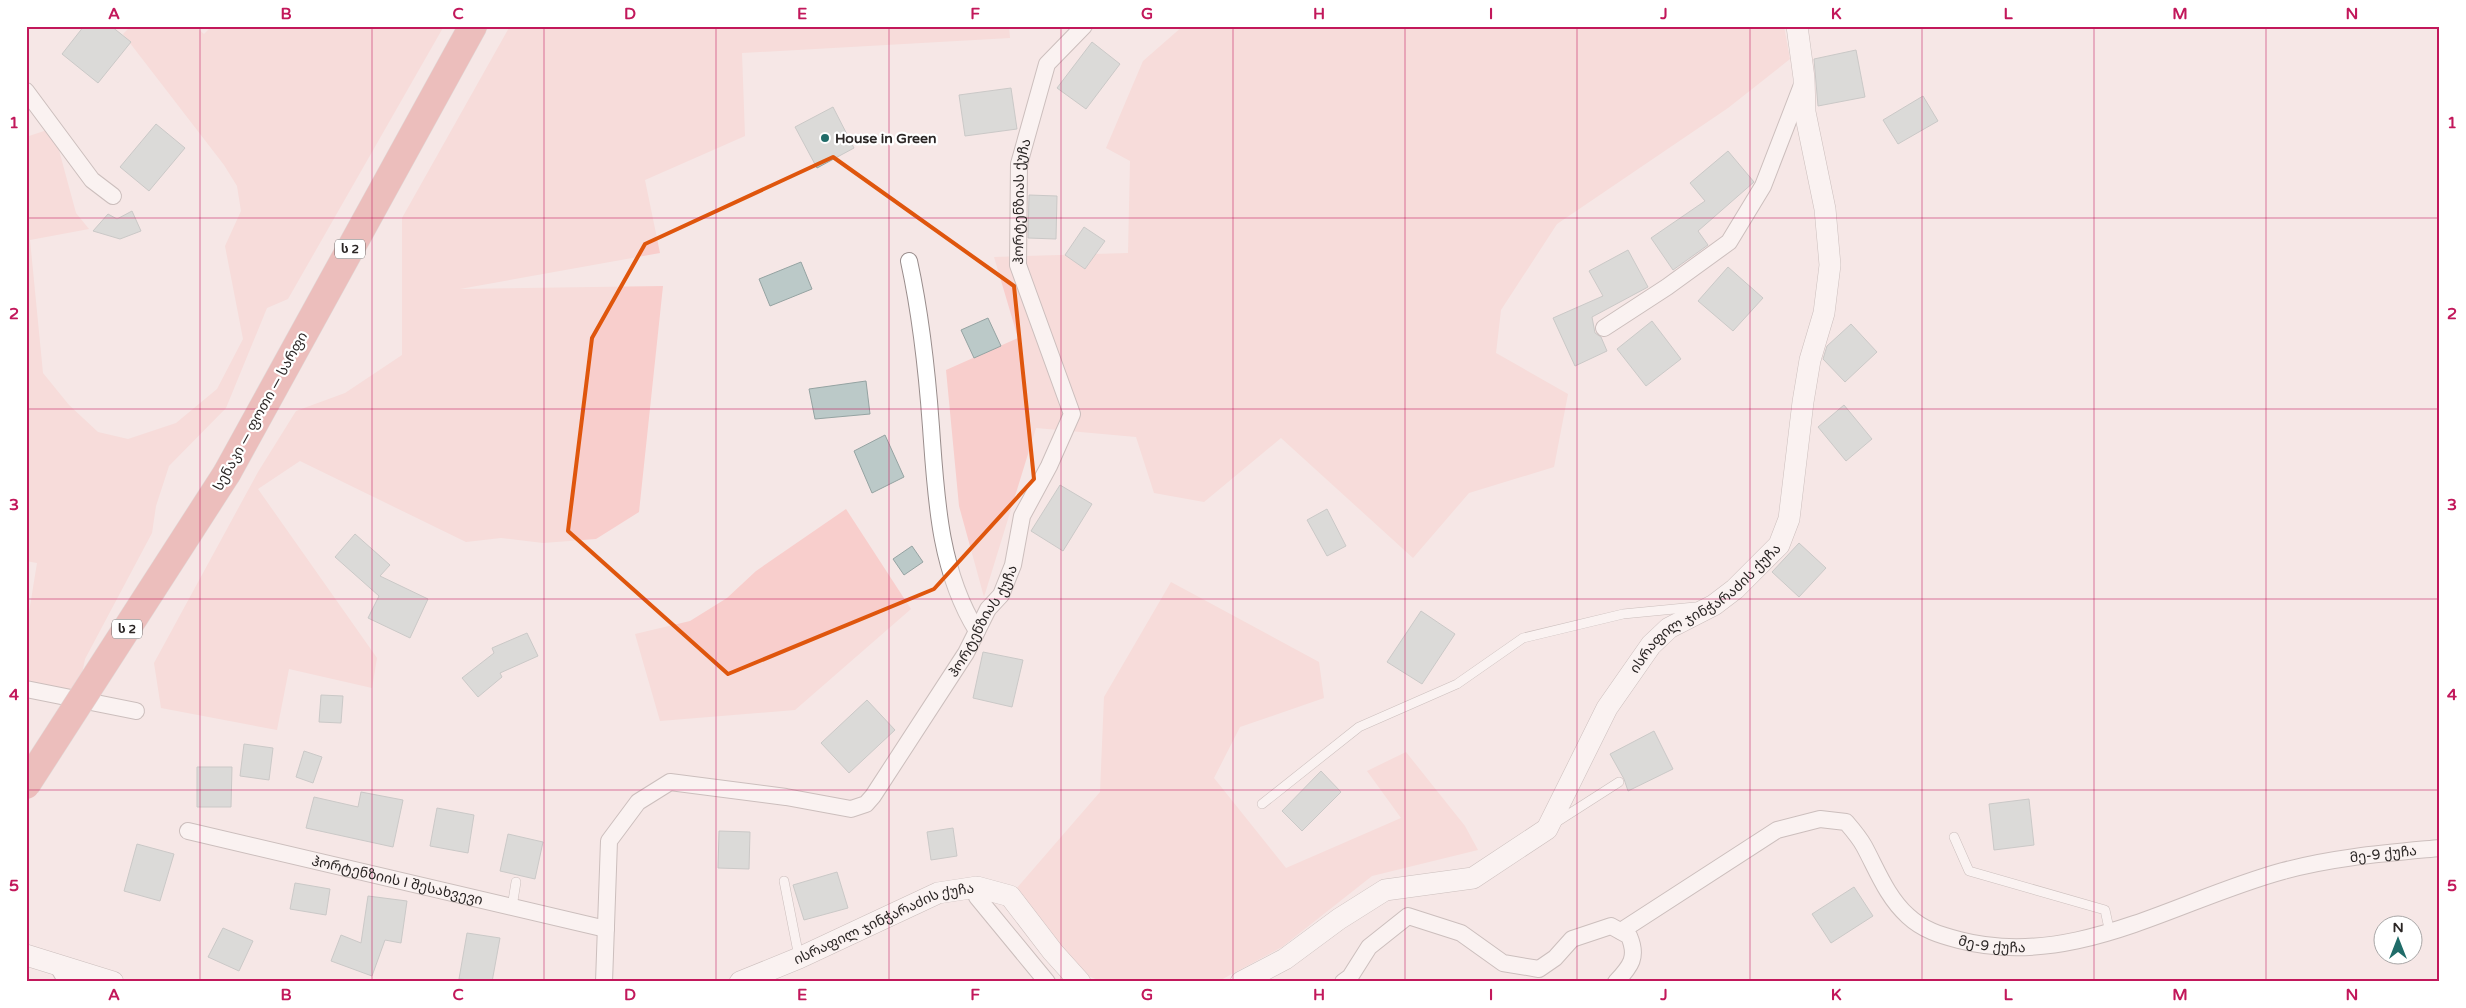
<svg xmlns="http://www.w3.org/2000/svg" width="2466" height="1008" font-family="'Varela Round','Noto Sans Georgian',sans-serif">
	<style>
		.green { fill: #f8cecc }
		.building { fill: #bbc9c8; stroke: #95a3a2 }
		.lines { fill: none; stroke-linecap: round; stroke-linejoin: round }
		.service-casing { stroke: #998d8c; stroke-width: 10 }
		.minor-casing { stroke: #998d8c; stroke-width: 18 }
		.tertiary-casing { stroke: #998d8c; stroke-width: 22 }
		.trunk-casing { stroke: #c8c7c6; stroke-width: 29 }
		.service { stroke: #fff; stroke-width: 9 }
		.minor { stroke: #fff; stroke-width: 16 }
		.tertiary { stroke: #fff; stroke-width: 21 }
		.trunk { stroke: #e08c8b; stroke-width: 28 }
		.trunk-bridge-casing { stroke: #c8c7c6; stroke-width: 29; stroke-linecap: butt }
		.trunk-bridge { stroke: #e08c8b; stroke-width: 28 }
		.marked { fill: none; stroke: #df560d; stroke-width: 4; stroke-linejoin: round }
		.grid { fill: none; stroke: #c2185b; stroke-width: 1; stroke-opacity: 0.55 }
		.poi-dot { fill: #206c69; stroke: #fff; stroke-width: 2 }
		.labels { text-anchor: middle; stroke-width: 4.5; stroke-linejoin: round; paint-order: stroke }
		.shield { fill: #fff; stroke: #6b6766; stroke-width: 1 }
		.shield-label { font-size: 12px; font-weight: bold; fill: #2b2625 }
		.poi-label { font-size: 14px; font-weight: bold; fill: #2b2625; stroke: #fff; text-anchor: start }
		.street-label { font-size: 14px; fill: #2b2625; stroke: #fff }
		.neatline { fill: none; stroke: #c2185b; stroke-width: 2 }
		.grid-label { font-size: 16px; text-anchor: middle; font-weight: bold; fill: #c2185b }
	</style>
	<rect width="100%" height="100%" fill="#f5e7e6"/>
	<path class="green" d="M131 26H195L204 34 212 26H444L288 299 267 308 226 408 169 466 156 506 152 533 85 659 77 699 26 689V631L37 563 26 561V137L53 128 76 213 89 229 30 240 43 373 69 405 98 432 128 439 176 423 217 389 243 339 225 246 241 211 237 186 224 165 123 34Z
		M510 26H1009L1010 38 742 53 745 136 645 180 660 253 460 289 663 286 639 512 596 539 543 543 501 538 466 542 300 461 258 489 377 658 372 688 289 669 277 730 161 708 154 663 258 472 296 411 345 393 402 355V218Z
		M1183 26H1784L1790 59 1728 108 1557 224 1501 310 1496 353 1568 394 1554 467 1469 493 1413 558 1281 438 1204 502 1154 493 1136 437 1036 428 984 597 959 506 946 370 1018 338 994 257 1128 253 1130 161 1106 148 1143 61Z
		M846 509 911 609 795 710 660 721 635 634 690 621 727 598 756 571Z
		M1171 582 1319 662 1324 698 1240 727 1214 778 1286 868 1401 818 1367 771 1406 752 1465 826 1478 850 1372 876 1282 947 1217 982H1104L1085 975 1050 938 1016 889 1100 792 1104 697Z"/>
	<path class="building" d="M84 26H111L131 42 98 83 62 54Z
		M1092 42 1120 64 1086 109 1057 88Z
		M1856 50 1865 97 1818 106 1814 59Z
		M1011 88 1017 129 965 136 959 95Z
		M1923 96 1938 121 1898 144 1883 120Z
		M833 107 854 148 817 168 795 127Z
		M156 124 185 148 149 191 120 167Z
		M1728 151 1754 182 1698 231 1708 245 1673 270 1651 238 1705 201 1690 183Z
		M1029 195 1057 196 1056 239 1028 238Z
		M132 211 141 231 120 239 93 231 108 214 117 219Z
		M1084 227 1105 241 1085 269 1065 255Z
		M1628 250 1648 287 1592 317 1595 333 1601 337 1607 351 1575 366 1553 318 1603 296 1589 271Z
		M801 262 812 289 770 306 759 279Z
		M1728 267 1763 298 1733 331 1698 301Z
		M988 318 1001 346 974 358 961 330Z
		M1652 321 1681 359 1646 386 1617 349Z
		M1851 324 1877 352 1845 382 1823 359 1827 346Z
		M866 381 870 414 815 419 809 389Z
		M1844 405 1872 439 1846 461 1818 427Z
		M885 435 904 477 872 493 854 451Z
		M1060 485 1092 504 1063 551 1031 531Z
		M1327 509 1346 546 1327 556 1307 520Z
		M355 534 390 565 380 576 428 599 410 638 368 618 379 596 335 557Z
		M1799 543 1826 568 1799 597 1772 572Z
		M912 546 923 562 904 575 893 559Z
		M1421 611 1455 634 1422 684 1387 662Z
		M527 633 538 656 500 673 502 677 478 697 462 678 494 653 492 648Z
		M983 652 1023 660 1012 707 973 698Z
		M321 695 343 696 341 723 319 722Z
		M867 700 895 730 849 773 821 743Z
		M1654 731 1673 769 1628 791 1624 779 1610 754Z
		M244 744 273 748 269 780 240 776Z
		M304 751 322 757 313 783 296 777Z
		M197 767H232L231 807H197Z
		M1321 771 1341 792 1302 831 1282 811Z
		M361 792 403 800 393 847 306 828 314 797 358 807Z
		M2029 799 2034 845 1994 850 1989 804Z
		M437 808 474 815 468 853 430 846Z
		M953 828 957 856 931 860 927 832Z
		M719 831 750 832 749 869 718 868Z
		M508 834 543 842 535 879 500 871Z
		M137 844 174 854 160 901 124 891Z
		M837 872 848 908 804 920 793 885Z
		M295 883 330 889 326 915 290 909Z
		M1854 887 1873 916 1831 943 1812 914Z
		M368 896 407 901 401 943 385 940 372 976 331 961 341 935 361 943Z
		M223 928 253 941 239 971 208 957Z
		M467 933 500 938 492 982 459 979Z"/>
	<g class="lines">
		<defs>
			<path id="service" d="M1262 804 1359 727 1457 684 1523 638 1623 614 1695 607
				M1555 823 1619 782
				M1954 837 1969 871 2105 910 2110 933
				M784 881 799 957
				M512 907 516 882"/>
			<g id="minor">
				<path d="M26 91 92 180 113 196"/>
				<path d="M909 261C921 316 927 371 931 427 936 497 939 570 977 631"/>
				<path d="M1604 328 1667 287 1729 242 1763 186 1802 85"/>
				<path d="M26 689 136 711"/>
				<path id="s1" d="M188 831 606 929"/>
				<path d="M977 887V897L1047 982"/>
				<path id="s2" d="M1621 931 1777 830 1820 819 1846 822C1852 829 1859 837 1864 846 1877 870 1887 897 1908 916 1923 930 1940 935 1959 940 2073 970 2176 900 2283 871 2334 857 2387 853 2440 848"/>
				<path d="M57 965 67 982"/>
				<path id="s3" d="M604 982 609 841 638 802 670 782 786 797 851 809 866 804 873 796 966 653 988 609 1001 595 1013 565 1022 516 1049 466 1072 414 1018 265 1019 164 1047 64 1084 26"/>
				<path d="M1343 982 1350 977 1369 947 1408 916 1461 933 1503 963 1539 969 1555 958 1572 939 1611 926 1629 936C1638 957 1631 966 1616 982"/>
			</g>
			<g id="tertiary">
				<path d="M26 955 113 982"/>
				<path id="s4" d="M740 982 799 958 938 893 977 887 1010 896 1053 952 1080 982"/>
				<path id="s5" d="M1241 982 1285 959 1339 919 1385 890 1473 878 1547 829 1607 708 1651 645 1669 628 1714 605 1735 589 1779 545 1789 519 1803 402 1810 360 1824 313 1830 265 1825 209 1805 112 1804 78 1797 26"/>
			</g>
			<path id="trunk" d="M227 473 473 26"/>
		</defs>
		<use href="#service" class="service-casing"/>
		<use href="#minor" class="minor-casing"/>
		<use href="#tertiary" class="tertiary-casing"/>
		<use href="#trunk" class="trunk-casing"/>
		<use href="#service" class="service"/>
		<use href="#minor" class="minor"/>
		<use href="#tertiary" class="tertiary"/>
		<use href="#trunk" class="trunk"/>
		<defs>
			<path id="trunk-bridge" d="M26 785 227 473"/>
		</defs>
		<use href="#trunk-bridge" class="trunk-bridge-casing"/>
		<use href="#trunk-bridge" class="trunk-bridge"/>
	</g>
	<path d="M0 0H2466V1008H0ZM833 157 1014 286 1034 479 934 589 728 674 568 531 592 338 645 244Z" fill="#f5e7e6" fill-opacity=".55" fill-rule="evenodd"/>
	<path class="marked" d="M833 157 1014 286 1034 479 934 589 728 674 568 531 592 338 645 244Z"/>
	<path class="grid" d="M200 26V982M372 26V982M544 26V982M716 26V982M889 26V982M1061 26V982M1233 26V982M1405 26V982M1577 26V982M1750 26V982M1922 26V982M2094 26V982M2266 26V982M26 218H2440M26 409H2440M26 599H2440M26 790H2440"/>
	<circle class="poi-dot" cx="825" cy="138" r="5"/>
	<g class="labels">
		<g class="shield">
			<rect x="335" y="239.5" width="30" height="19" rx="4"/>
			<rect x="112" y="619.5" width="30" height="19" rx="4"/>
		</g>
		<g class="shield-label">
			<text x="350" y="253">ს 2</text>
			<text x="127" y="633">ს 2</text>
		</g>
		<g class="poi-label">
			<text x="835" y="143">House in Green</text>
		</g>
		<g class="street-label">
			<text dy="5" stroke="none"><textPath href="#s3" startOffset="1094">ჰორტენზიას ქუჩა</textPath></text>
			<text transform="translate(260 411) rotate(-61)" y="5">სენაკი — ფოთი — სარფი</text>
			<text dy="5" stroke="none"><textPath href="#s5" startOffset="626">ისრაფილ ჯინჭარაძის ქუჩა</textPath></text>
			<text dy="5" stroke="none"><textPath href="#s3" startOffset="644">ჰორტენზიას ქუჩა</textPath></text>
			<text dy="5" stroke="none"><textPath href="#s2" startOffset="865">მე-9 ქუჩა</textPath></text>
			<text dy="5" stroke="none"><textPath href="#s1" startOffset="215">ჰორტენზიის I შესახვევი</textPath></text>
			<text dy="5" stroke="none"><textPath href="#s4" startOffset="156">ისრაფილ ჯინჭარაძის ქუჩა</textPath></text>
			<text dy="5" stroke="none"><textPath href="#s2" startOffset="460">მე-9 ქუჩა</textPath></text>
		</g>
	</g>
	<rect width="2466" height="1008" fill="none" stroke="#ffffff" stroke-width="55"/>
	<g transform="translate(2398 940)"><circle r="24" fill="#ffffff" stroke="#aaa8a8"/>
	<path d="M0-4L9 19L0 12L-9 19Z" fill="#206c69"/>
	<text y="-8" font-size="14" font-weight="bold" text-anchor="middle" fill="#2b2625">N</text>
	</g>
	<rect x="28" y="28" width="2410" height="952" class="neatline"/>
	<g class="grid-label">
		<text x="114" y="19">A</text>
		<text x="286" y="19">B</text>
		<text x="458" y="19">C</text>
		<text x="630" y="19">D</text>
		<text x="802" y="19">E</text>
		<text x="975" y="19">F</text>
		<text x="1147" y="19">G</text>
		<text x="1319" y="19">H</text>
		<text x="1491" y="19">I</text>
		<text x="1664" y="19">J</text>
		<text x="1836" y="19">K</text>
		<text x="2008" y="19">L</text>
		<text x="2180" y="19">M</text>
		<text x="2352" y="19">N</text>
		<text x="14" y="128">1</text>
		<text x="2452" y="128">1</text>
		<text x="14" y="319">2</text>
		<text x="2452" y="319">2</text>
		<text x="14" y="510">3</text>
		<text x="2452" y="510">3</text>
		<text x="14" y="700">4</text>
		<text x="2452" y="700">4</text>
		<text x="14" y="891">5</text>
		<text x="2452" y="891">5</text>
		<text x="114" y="1000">A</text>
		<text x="286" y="1000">B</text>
		<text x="458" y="1000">C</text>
		<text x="630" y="1000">D</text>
		<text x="802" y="1000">E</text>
		<text x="975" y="1000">F</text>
		<text x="1147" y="1000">G</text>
		<text x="1319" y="1000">H</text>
		<text x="1491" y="1000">I</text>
		<text x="1664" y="1000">J</text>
		<text x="1836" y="1000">K</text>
		<text x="2008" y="1000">L</text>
		<text x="2180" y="1000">M</text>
		<text x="2352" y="1000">N</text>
	</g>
</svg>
